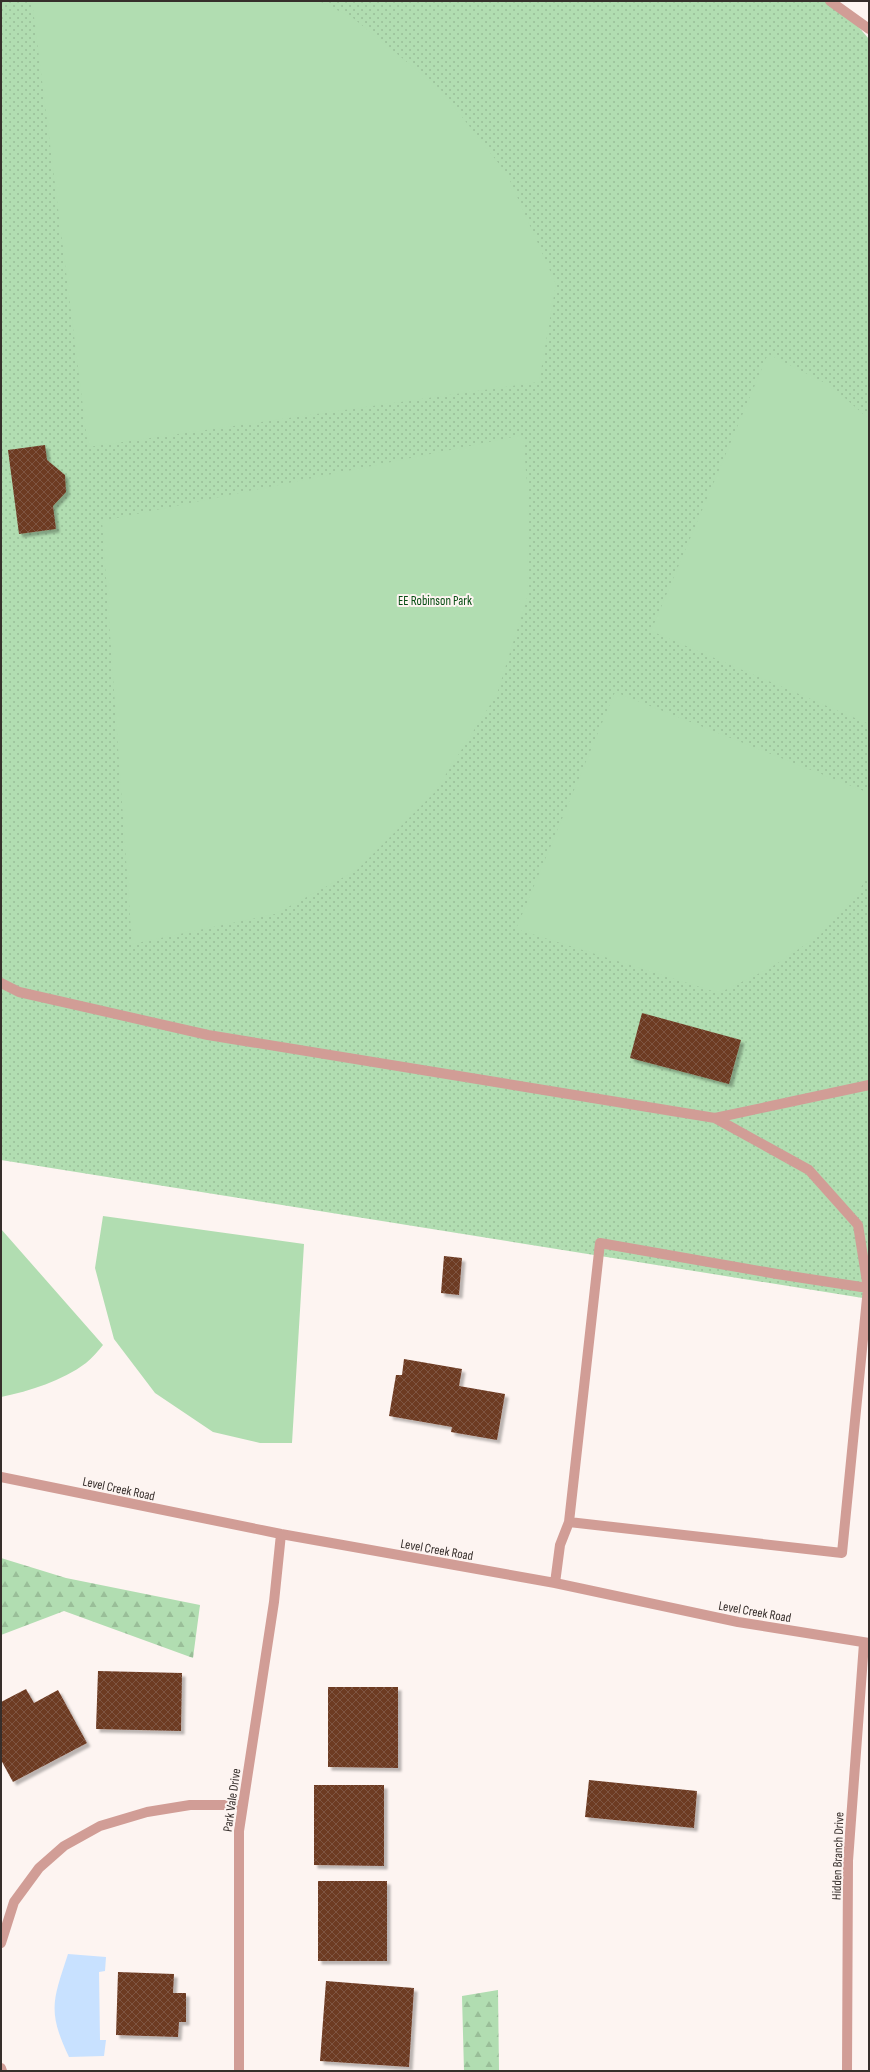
<svg xmlns="http://www.w3.org/2000/svg" width="870" height="2072" font-family="'Sofia Sans Condensed',sans-serif">
	<style>
		.green { fill: url(#green-dots) }
		.forest { fill: url(#forest-firs) }
		.pitch { fill: #b1ddb1 }
		.water { fill: #c8e1ff }
		.building { fill: url(#building-cross-hatch); filter: url(#shadow) }
		.lines { fill: none; stroke-linecap: round; stroke-linejoin: round }
		.minor { stroke: #d19d96; stroke-width: 10 }
		.labels { text-anchor: middle; stroke-width: 4; stroke-linejoin: round; paint-order: stroke }
		.park-label { font-size: 13px; fill: #074e14; stroke: #fdf4f1 }
		.street-label { font-size: 13px; fill: #362e2b; stroke: #fdf4f1 }
	</style>
	<defs>
		<pattern id="green-dots" width="8" height="8" patternUnits="userSpaceOnUse"><rect width="8" height="8" fill="#b1ddb1"/><path d="M2 2h.1M6 6h.1" fill="none" stroke="#99be98" stroke-width="1.8" stroke-linecap="round"/></pattern>
		<pattern id="forest-firs" width="22" height="20" patternUnits="userSpaceOnUse"><rect width="22" height="20" fill="#b1ddb1"/><path d="M5 1l3.5 6h-7zM16 11l3.5 6h-7z" fill="#99be98"/></pattern>
		<pattern id="building-cross-hatch" width="8" height="8" patternUnits="userSpaceOnUse"><rect width="8" height="8" fill="#6d3a23"/><path d="M0 0l8 8M0 8l8-8" fill="none" stroke="#7e5542"/></pattern>
		<filter id="shadow"><feDropShadow dx="3.5" dy="3.5" stdDeviation="1" flood-color="#0004"/></filter>
	</defs>
	<rect width="100%" height="100%" fill="#fdf4f1"/>
	<path class="green" d="M1 1H836L869 39V1299L1 1160Z"/>
	<path class="forest" d="M1 1558 66 1578 200 1605 193 1658 64 1611 1 1635Z
		M498 1990 499 2071H464L462 1996Z"/>
	<path class="pitch" d="M32 1H319L353 18 440 89 507 174 556 284 539 382 88 447Z
		M768 354 831 386 869 419V724L651 631Z
		M523 435 529 508 527 598 497 694 434 793 357 870 275 914 132 944 102 521Z
		M615 692 869 793V872L857 895 820 935 770 968 719 993 516 929Z
		M103 1216 304 1244 292 1443H260L213 1432 155 1393 114 1339 95 1268Z
		M1 1229 103 1345C98 1351 92 1358 86 1363 62 1381 30 1391 1 1397Z"/>
	<path class="water" d="M68 1954 106 1957 105 1971 99 1972 100 2040H106L104 2056 69 2057C47 2011 53 2000 68 1954Z"/>
	<path class="building" d="M45 445 47 460 65 475 66 492 53 506 56 529 19 534 8 450Z
		M642 1013 741 1040 729 1084 630 1058Z
		M444 1256 462 1258 459 1295 441 1293Z
		M404 1359 462 1369 459 1386 505 1394 497 1440 451 1432 452 1427 389 1416 396 1375H402Z
		M98 1671 182 1673 181 1731 96 1729Z
		M328 1687H398V1768L328 1767Z
		M26 1689 34 1703 58 1690 87 1743 13 1782 1 1760V1702Z
		M589 1780 697 1791 694 1828 585 1817Z
		M314 1785H384V1866L314 1865Z
		M318 1881H387V1961H318Z
		M118 1972 174 1974 173 1993H186V2022H179L178 2037 116 2035Z
		M326 1981 414 1988 409 2067 320 2061Z"/>
	<g class="lines">
		<path class="minor" d="M830 1 869 29
			M1 983 19 992 208 1035 715 1118 809 1170 858 1225 868 1288 842 1553 569 1522
			M715 1118 869 1085
			M1 1477 281 1534 555 1583 738 1622 869 1643
			M555 1583 560 1545 569 1522 600 1243 777 1274 868 1288
			M1 1943 14 1902 39 1868 64 1846 100 1826 147 1812 190 1805H243
			M1 2068 2 2071
			M239 2071V1831L274 1602 281 1534
			M847 2071 848 1861 864 1643"/>
	</g>
	<g class="labels">
		<g class="park-label">
			<text x="435" y="605">EE Robinson Park</text>
		</g>
		<g class="street-label">
			<text transform="translate(119 1488) rotate(12)" y="5">Level Creek Road</text>
			<text transform="translate(437 1549) rotate(10)" y="5">Level Creek Road</text>
			<text transform="translate(755 1611) rotate(10)" y="5">Level Creek Road</text>
			<text transform="translate(231 1800) rotate(-82)" y="5">Park Vale Drive</text>
			<text transform="translate(837 1856) rotate(-88)" y="5">Hidden Branch Drive</text>
		</g>
	</g>
	<rect width="870" height="2072" fill="none" stroke="#362e2b" stroke-width="4"/>
</svg>
